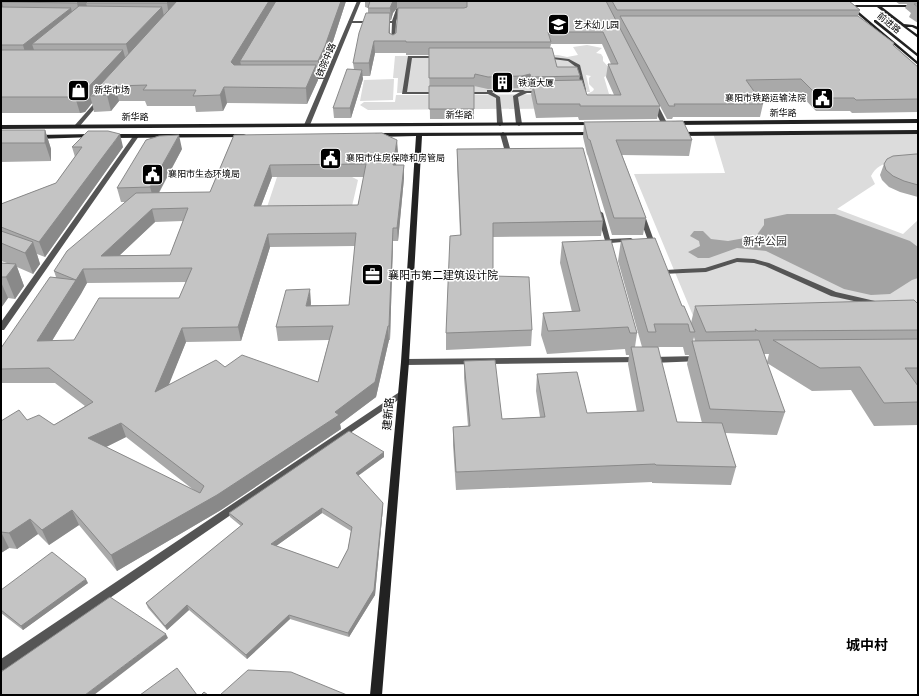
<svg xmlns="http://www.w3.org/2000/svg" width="919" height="696" font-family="Ubuntu,'Noto Sans SC',sans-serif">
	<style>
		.green { fill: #dcdcdc }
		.water { fill: #a3a3a3 }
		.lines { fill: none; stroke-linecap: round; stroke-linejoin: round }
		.lane { fill: #555; fill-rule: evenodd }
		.street { fill: #555; fill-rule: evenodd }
		.secondary { fill: #222; fill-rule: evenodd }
		.wall { fill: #a9a9a9; fill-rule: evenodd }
		.shaded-wall { fill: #898989 }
		.building { fill: #c4c4c4; stroke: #898989; fill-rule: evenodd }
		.labels { text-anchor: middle; stroke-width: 3; stroke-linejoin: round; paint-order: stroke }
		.far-street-label { font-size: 9px; fill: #000; stroke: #fff }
		.far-poi-label { font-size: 9px; fill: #000; stroke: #fff; text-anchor: start }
		.park-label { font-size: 11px; fill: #333; stroke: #fff }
		.poi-label { font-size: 11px; fill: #000; stroke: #fff; text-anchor: start }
		.street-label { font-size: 11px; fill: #000; stroke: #fff }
		.near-neighbourhood-label { font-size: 14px; font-weight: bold; fill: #000; stroke: #fff }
	</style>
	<rect width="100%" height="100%" fill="#fff"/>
	<path class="green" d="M587 45 602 48 596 53 601 54 603 57V61L612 71 611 74 604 77 609 94H611L617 108 368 110 360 105 364 102H395L396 95 587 94 593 91 594 89 589 84V78L591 76 586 75 590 92 397 93 398 78H393L395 56 558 55 567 57 578 55 573 47Z
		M394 79 393 100 360 101 364 80Z
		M918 132V161C901 162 880 158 871 176L875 184 837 209 903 234 918 220V320L694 318 634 174 725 173 713 133Z
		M277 177H352L358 180 350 215 264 216Z"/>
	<path class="water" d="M787 214H835L910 241 918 247V278L912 280 890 294 871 295 844 289 766 251 737 248 709 258H698L688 252 700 246 699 241 690 236 694 231H703L711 239 728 241 756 236 764 225V219Z"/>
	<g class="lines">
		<path class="lane" d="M397 7H408L410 8 400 9 396 22 395 46 391 45 392 23H350L348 22 350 21H392Z
			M408 56H442V57L440 58H412L407 92H439L441 93V94H402Z
			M543 56 569 59 580 65 586 90 583 91 581 90 582 89 576 67 568 61 545 58H543Z
			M305 77H327L329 78 327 79H307L305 78Z
			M487 90H523L525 91H542L544 92 542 93H527L518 97 522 124 519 126 516 124 513 96 520 92H492L500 97 503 124 500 126 497 124 496 98 488 94H465L463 93 465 92H487Z
			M503 132 506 134 513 159 512 160 507 159 500 134Z
			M600 211 603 213 610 239 631 238 634 240 633 241 611 243 613 250 612 251H608L597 213Z
			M641 211 644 213 657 249 656 250 654 251 651 249 638 213Z
			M661 265 663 266 666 270 683 269 687 271 683 273 663 274 661 273 657 267Z"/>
		<path class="street" d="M357 1H361L310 125 305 126 304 125Z
			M98 99 102 100 79 127H75V125Z
			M652 102 657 103 667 123 666 124 661 123 651 103Z
			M134 135 139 136 4 330H1V322Z
			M737 258 754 259 769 263 836 292 875 301 876 303 872 305 831 296 765 266 754 263 737 262 706 272 683 273 679 271 683 269 705 268Z
			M698 356 702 359 701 361 652 363 648 360 652 357Z
			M638 357 641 358 642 360 641 362 405 365 401 362 405 359Z
			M401 391 405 394 404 396 5 670 1 671V659Z"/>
		<path class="secondary" d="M842 1H846L918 62V65Z
			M855 5H918V7H882L904 24 913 25 918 27V30L912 27H907L918 35V38L877 7H856Z
			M874 20H876L918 54V57L874 22Z
			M918 119V123L673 125 670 123 673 121Z
			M597 122 598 123 595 125 1 129V125Z
			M918 130V134L678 136 675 134 678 132Z
			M594 132 596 133V135L422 136 409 362 382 695H370L401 362 416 136 376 137 373 135 376 133Z
			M92 134 94 135V137L36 139 33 137 36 135Z
			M244 134 246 135V137L110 138 107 136 110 134Z"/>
	</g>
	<path class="wall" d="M1 1H346L327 60 320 76H317L318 80 307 104 227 103 223 111 196 112 195 106H147L145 101H119L111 111 94 112 92 103 85 112 80 113H1Z
		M365 1H849L860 10 858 16 893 45 918 67V112L852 113 850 111H816L798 92H755L763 104 760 117H673L672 119H667L653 93 660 106 657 119 579 120 578 117 536 118 531 94 532 89H530V86L522 88 488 89 474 86V119H430L429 55H406V53H375L370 76H362L363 79 351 118H334L333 108 354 69 353 63 368 13V8L365 7ZM397 8 398 9 396 33 393 35 390 34V20H391L393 13ZM551 44H602L611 64H608L606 77 614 95H587L579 80 580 76 557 67 550 48Z
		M895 1H918V23L909 17 911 13 905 8 907 4H899Z
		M584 122 692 140 689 156 622 155 646 218 643 235H612L588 156 587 154 583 137Z
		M1 130H45L51 149V161L1 162Z
		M234 135 398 152 396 165H404V178L398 241H393L390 340H389L376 397 340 424 341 429 221 510 117 571 79 525 49 545 38 534 17 549 9 548 1 553V421L27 420 54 425 85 406 55 383H1V348L56 277 54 271 125 202H121L117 188 182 149 159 193 210 192ZM272 177H364L358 205 261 206ZM183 221 170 255H120L155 222ZM355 246 349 305H311V303L276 327 278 341 329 340 318 382 225 367 168 385 186 342 241 341 270 247ZM186 282 179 298 74 340 52 341 87 283ZM126 437 195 491 106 447Z
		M72 147H123L45 257 37 254 40 264 33 274 17 267 24 286 15 299 8 298 1 308V263H7L1 261V204L56 183 75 157Z
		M457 149 603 221 601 236 493 237V276L532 330 531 346 446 350V333L460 235 457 163Z
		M918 154V197L900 192 889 187 882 180 880 175 884 164Z
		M621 240 682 306 691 323 695 306 918 304V425L874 426 851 390 812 391 767 363 785 412 777 435 725 433 736 467 731 485 652 483V482L456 490 453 445V427L468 426 464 378V361L502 419 540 417 536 391 537 374 587 413 637 412 628 364 629 355H626L625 349 547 354 541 335 543 313 572 312 560 263 562 242 637 333 635 347H642L618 261ZM694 337 695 341H693ZM654 347H683L685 355H689L687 364 702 423 677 422ZM764 354H769L767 362Z
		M384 452V457L358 476 383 507 375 595 349 637 290 619 247 659 189 610 167 630 148 608 146 603 241 526 230 517 229 513ZM322 513 351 531 348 549 338 568 276 546Z
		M88 583 23 630 1 613V590Z"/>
	<path class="shaded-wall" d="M1 1H17L2 2 4 10 1 12Z
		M79 1H99L86 3 88 10 80 16 77 3Z
		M169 1H183L169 16 167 3Z
		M269 1H278L240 61 241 65 234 77 231 62Z
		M341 1H346L327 60 320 76 318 61Z
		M393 1H397V8L393 13 391 20 390 8Z
		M162 7 165 21 130 60 126 44Z
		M71 8 74 21 32 44 35 53 27 60 23 45Z
		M390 13V41L389 33Z
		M374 41 375 53 370 76 369 63Z
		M123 50 127 64 90 96 92 103 85 112 80 113 75 97Z
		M316 65 318 80 307 104 306 88Z
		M362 70 363 79 351 118 350 108Z
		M530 74V86L522 88V76Z
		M115 86 119 101 111 111 107 95Z
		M224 87 227 103 223 111 220 95Z
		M45 130 51 149V161L45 143Z
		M120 134 123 147 45 257 39 242Z
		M179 135 182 149 154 201 150 187Z
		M397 140 398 152 394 178 393 165Z
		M270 165 272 177 256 219 254 206Z
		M404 165V178L398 241 397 228Z
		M152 209 155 222 105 269 101 256Z
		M393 228V241L390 340 389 326Z
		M268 234 270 247 241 341 238 327Z
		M33 242 40 264 33 274 25 253Z
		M16 264 24 286 15 299 6 277Z
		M83 269 87 283 81 294 76 280Z
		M76 280 81 294 43 355 37 341Z
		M1 282 8 298 1 308Z
		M310 289 311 303 308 320 306 306Z
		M388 326 389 340 376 397 340 424 341 429 221 510 117 571 111 555 335 412Z
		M182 328 186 342 160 407 155 392Z
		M121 423 126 437 94 453 88 438Z
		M384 452V457L356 477V473Z
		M383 503V507L375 595 349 637 348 633Z
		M322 508V513L272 549 271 544Z
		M72 510 79 525 49 545 42 530Z
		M30 519 38 534 17 549 9 533Z
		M1 532 9 548 1 553Z
		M86 579 88 583 23 630 21 626Z
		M187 605 189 610 167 630 165 626Z
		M289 615 290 619 247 659 246 655Z
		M166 634 168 638 94 695H85Z"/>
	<path class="building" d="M4 1H79L77 3 2 2Z
		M88 1H169L167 3H86Z
		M177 1H269L231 62 234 65H316L306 88 224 87 220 95 193 96 196 90H143L147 85 115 86 107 95 90 96Z
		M276 1H341L325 46 318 61H240Z
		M370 1H393L390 8H368Z
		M467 1H606L660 106H580V104H537L532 81 582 80 587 95H621L608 64H618L603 32H548L551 42H406V41H374L369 63H353L359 33 366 13H390L389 33 393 35 396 33 398 8H464L467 7Z
		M612 1H849L860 10H617Z
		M914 4H918V7Z
		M79 6 162 7 126 44H32Z
		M1 7 71 8 23 45H1Z
		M620 16H858L894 43 893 45 918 67V99L856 100 854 98H820L801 79 746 80 763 104H674L675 106H669Z
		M429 48H552L557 67H577L580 76 531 77 530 74 522 76 488 77 475 74 474 78H429Z
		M1 50H123L80 96 75 97H1Z
		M347 69 362 70 350 108H333Z
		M429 86H474V109H429Z
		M683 121 692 140H616L646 218H614L590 140 588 139 584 122Z
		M1 130H45V143H1Z
		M88 131H108L120 134 39 242 1 227V204L56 183 82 147H72Z
		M382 133 397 140 393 165H404L397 228H393L389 326H388L375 382 335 412 339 415 217 495 111 555 72 510 42 530 30 519 9 533 1 532V421L19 410 27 420 39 415 54 425 93 402 49 368 1 369V348L50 277 76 280 37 341 74 340 99 298H179L192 268 83 269 76 280 54 271 67 251 136 193 210 192 234 135ZM366 164 358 205 254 206 270 165ZM188 208 170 255 101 256 152 209ZM356 233 349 305 306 306 310 289 286 290 276 327 333 326 318 382 242 355 225 367 216 360 155 392 182 328 238 327 268 234ZM121 423 204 486 200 493 88 438Z
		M179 135 150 187 117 188 146 140 159 136Z
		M583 148 603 221 493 223V276L529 277 532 330 446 333 450 236 461 235 457 149Z
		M916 154H918V185L904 181 893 176 886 170 884 164 887 159 893 156Z
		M1 231 33 242 25 253 1 243Z
		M655 238 682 306H684L695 332H690L688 324H654L656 332H648L621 240Z
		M611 240 637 333H630L628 327 548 331 543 313 580 311 562 242Z
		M1 263 16 264 6 277H1Z
		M914 300 918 304V330L758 331 755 329 756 331 706 332 695 306Z
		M918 339V368H905L918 386V402L884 403 860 367 820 368 773 340Z
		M759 340 785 412 710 409 692 341Z
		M631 347H658L677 422 722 423 736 467 656 465 655 464 456 472 453 427 470 426 464 361 495 360 502 419 545 417 537 374 577 372 587 413 644 411Z
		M349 431 384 452 356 473 383 503 374 590 348 633 289 615 246 655 187 605 165 626 146 603 243 524 229 513ZM322 508 352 527 348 549 338 568 271 544Z
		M52 552 86 579 21 626 1 610V590Z
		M110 597 166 634 85 695H1V672Z
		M177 668 197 695H140Z
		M248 670 291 672 347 695H220Z
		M204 692 208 695H201Z"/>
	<defs>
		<symbol id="school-square" viewBox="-11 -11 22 22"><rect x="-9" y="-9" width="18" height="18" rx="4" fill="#000" stroke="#fff"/><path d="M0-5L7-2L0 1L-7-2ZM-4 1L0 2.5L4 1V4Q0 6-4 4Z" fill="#fff"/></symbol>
		<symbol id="building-square" viewBox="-11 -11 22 22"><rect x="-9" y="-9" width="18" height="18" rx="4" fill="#000" stroke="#fff"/><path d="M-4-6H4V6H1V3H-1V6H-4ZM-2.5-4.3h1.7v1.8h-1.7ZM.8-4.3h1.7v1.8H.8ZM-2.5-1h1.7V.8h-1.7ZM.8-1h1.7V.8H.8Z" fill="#fff"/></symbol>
		<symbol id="shop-square" viewBox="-11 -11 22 22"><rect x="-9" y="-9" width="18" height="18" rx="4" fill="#000" stroke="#fff"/><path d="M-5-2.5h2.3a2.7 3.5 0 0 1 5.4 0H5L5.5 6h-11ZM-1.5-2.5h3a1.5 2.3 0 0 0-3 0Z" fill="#fff"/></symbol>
		<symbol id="civic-square" viewBox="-11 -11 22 22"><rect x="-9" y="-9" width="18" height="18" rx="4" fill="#000" stroke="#fff"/><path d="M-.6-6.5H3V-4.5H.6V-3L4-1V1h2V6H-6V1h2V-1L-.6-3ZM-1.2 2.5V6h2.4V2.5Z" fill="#fff"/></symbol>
		<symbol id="office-square" viewBox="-11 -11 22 22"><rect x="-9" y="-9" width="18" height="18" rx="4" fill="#000" stroke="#fff"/><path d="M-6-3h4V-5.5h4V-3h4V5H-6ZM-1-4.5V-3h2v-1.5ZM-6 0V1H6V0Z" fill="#fff"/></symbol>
	</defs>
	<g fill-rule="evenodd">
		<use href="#school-square" x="546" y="12" width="25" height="25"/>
		<use href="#building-square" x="490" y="70" width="25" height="25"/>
		<use href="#shop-square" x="66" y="78" width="25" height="25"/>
		<use href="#civic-square" x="810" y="86" width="25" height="25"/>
		<use href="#civic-square" x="318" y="146" width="25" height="25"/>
		<use href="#civic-square" x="140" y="162" width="25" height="25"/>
		<use href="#office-square" x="360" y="262" width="25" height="25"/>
	</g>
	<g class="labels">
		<g class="far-street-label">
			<text transform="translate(889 23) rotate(39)" y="3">前进路</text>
			<text transform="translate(326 60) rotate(-67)" y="3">铁院中路</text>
			<text x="783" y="116">新华路</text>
			<text x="459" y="118">新华路</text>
			<text x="135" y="120">新华路</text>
		</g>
		<g class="far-poi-label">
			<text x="574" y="28">艺术幼儿园</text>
			<text x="518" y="86">铁道大厦</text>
			<text x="94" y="93">新华市场</text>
			<text x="806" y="101" text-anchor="end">襄阳市铁路运输法院</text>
			<text x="346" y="161">襄阳市住房保障和房管局</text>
			<text x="168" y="177">襄阳市生态环境局</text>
		</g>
		<g class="park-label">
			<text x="765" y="245">新华公园</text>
		</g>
		<g class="poi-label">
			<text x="388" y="279">襄阳市第二建筑设计院</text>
		</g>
		<g class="street-label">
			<text transform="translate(388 414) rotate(-85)" y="4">建新路</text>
		</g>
		<g class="near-neighbourhood-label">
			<text x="867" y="650">城中村</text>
		</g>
	</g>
	<rect width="919" height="696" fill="none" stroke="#000000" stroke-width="4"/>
</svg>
